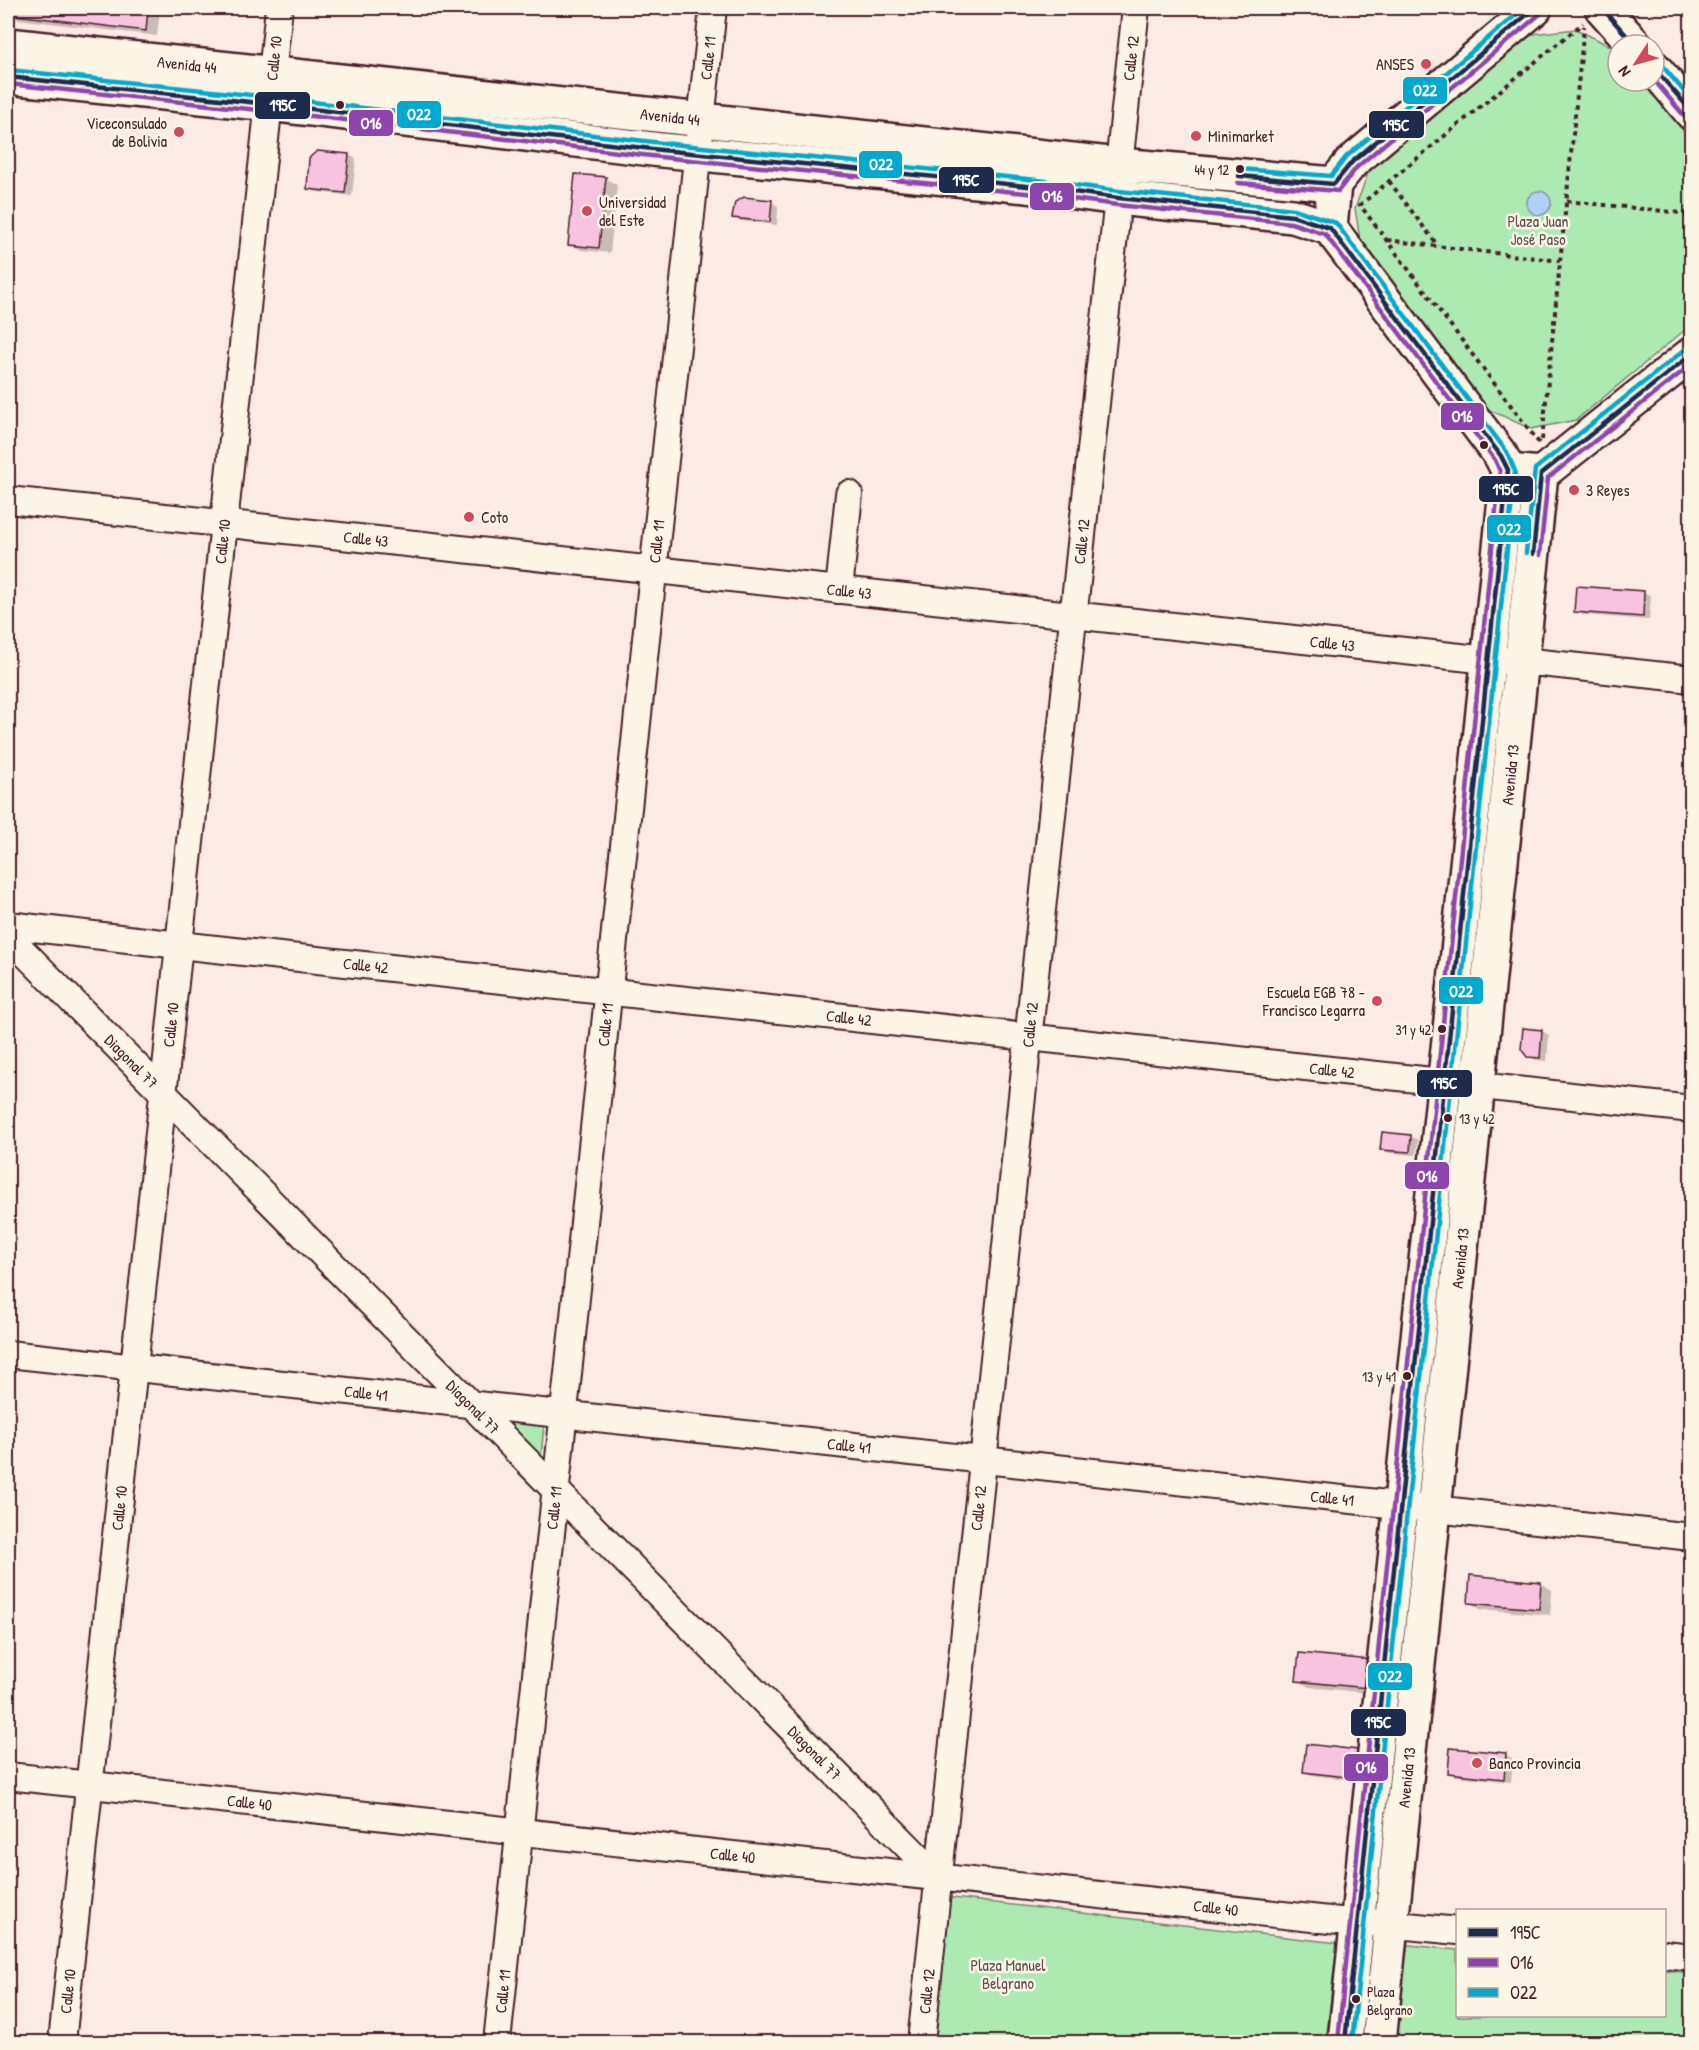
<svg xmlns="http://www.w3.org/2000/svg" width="1699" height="2050" font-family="'Patrick Hand',sans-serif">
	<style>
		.green { fill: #aceab2; stroke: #7b846e; stroke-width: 1.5 }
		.water { fill: #aed2f7; stroke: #868aa5; stroke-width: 1.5 }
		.shadow { fill: #0003 }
		.building { fill: #f8c3df; stroke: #4a1f2b; stroke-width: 1.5 }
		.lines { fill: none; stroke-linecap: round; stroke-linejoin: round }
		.minor-casing { stroke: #4a1f2b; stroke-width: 30 }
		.major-casing { stroke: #4a1f2b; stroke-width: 38 }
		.path { stroke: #4a1f2b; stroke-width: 4; stroke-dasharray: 4.5 4.5; stroke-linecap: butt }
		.minor { stroke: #fcf5e5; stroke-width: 26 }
		.major { stroke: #fcf5e5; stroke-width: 33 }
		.bus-1-casing { stroke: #fcf5e5; stroke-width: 9 }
		.bus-2-casing { stroke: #fcf5e5; stroke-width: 9 }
		.bus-3-casing { stroke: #fcf5e5; stroke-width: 9 }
		.bus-1 { stroke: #1d2b4f; stroke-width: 4.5 }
		.bus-2 { stroke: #8e44ad; stroke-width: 4.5 }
		.bus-3 { stroke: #00a9ce; stroke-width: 4.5 }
		.poi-dot { fill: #d1495b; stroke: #fcf5e5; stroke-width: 2 }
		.bus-dot { fill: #4a1f2b; stroke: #fcf5e5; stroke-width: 2 }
		.labels { text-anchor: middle; stroke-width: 5; stroke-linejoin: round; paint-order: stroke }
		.bus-label { font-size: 14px; fill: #4a1f2b; stroke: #fcf5e5; text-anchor: end }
		.street-label { font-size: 16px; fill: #4a1f2b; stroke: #fcf5e5 }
		.poi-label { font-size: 16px; fill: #4a1f2b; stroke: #fcf5e5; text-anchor: start }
		.park-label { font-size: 16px; fill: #62524d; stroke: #fcf5e5 }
		.line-badge { stroke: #fcf5e5; stroke-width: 2 }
		.badge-label { font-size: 16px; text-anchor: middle; font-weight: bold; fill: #fff }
	</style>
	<rect width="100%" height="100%" fill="#fbebe4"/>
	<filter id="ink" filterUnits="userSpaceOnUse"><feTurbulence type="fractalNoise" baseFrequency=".0167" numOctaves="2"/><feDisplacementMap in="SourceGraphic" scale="12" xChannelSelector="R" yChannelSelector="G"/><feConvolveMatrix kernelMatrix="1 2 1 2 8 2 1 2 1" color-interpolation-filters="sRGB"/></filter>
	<g filter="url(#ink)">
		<path class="green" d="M1576 29 1618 50V81H1643L1691 140V325L1576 420 1531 429 1485 408 1363 259 1355 208 1370 168 1532 34Z
			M507 1420 544 1424 541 1458Z
			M945 1897 1337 1943 1326 2042H933Z
			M1400 1944 1457 1950 1458 2016H1664L1665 1970 1691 1973V2042H1389Z"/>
		<path class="water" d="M1527 203a12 12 0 1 1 24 0a12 12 0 1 1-24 0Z"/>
		<path class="shadow" d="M8 8H160L157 36 8 18Z
			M349 155 356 159 352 196 316 192 308 188Z
			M576 176 606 179 617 185 610 253 581 250 570 244Z
			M771 202 778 206 777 225 741 221 734 217Z
			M1578 587 1644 592 1651 596 1649 620 1583 615 1576 611Z
			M1542 1031 1549 1035 1547 1061 1536 1060 1528 1056Z
			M1411 1136 1418 1140 1416 1155 1389 1153 1382 1149Z
			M1472 1577 1541 1583 1552 1590 1550 1615 1480 1609 1469 1602Z
			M1300 1655 1379 1694 1309 1687 1298 1680Z
			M1357 1751 1364 1756 1362 1781 1311 1775 1304 1771Z
			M1506 1755 1513 1759 1511 1782 1456 1776 1449 1772Z"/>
		<path class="building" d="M8 8H148L146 31 8 14Z
			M317 151 349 154 345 193 307 189 309 158Z
			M575 174 606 177 599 248 568 245Z
			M744 197 772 200 770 222 732 218 735 202Z
			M1576 586 1644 591 1643 617 1574 612Z
			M1523 1028 1542 1030 1540 1058 1527 1057 1521 1049Z
			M1382 1132 1411 1135 1410 1152 1380 1150Z
			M1470 1575 1541 1582 1539 1609 1468 1603Z
			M1299 1653 1371 1660 1368 1688 1296 1681Z
			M1306 1744 1358 1750 1355 1778 1303 1772Z
			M1450 1748 1506 1753 1504 1779 1448 1773Z"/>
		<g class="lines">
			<defs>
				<g id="minor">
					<path id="s1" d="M8 500 1488 660 1522 661 1692 679"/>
					<path d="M839 590 849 494"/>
					<path id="s2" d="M8 925 179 945 1692 1109"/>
					<path id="s3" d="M8 936 938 1877"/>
					<path id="s4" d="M8 1354 1692 1537"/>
					<path id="s5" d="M8 1776 1339 1921H1357L1458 1931"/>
					<path d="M1664 1954 1692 1957"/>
					<path id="s6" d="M62 2042 279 8"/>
					<path id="s7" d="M497 2042 713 8"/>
					<path id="s8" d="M921 2042 1118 198 1119 165 1136 8"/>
				</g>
				<g id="major">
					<path d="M1602 8 1635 45"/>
					<path id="s9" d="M8 45 1119 165 1334 184"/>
					<path d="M1654 68 1692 113"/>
					<path d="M8 77 269 104 661 150 1037 187 1118 198 1293 216 1330 228"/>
					<path d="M1508 470 1501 456 1330 228 1334 184 1352 162 1535 8"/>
					<path d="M1519 472 1541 474 1692 354"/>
					<path d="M1345 2042 1508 470"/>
					<path id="s10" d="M1379 2042 1541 474"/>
				</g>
			</defs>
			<use href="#minor" class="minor-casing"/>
			<use href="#major" class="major-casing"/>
			<path class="path" d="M1685 138 1692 145
				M1389 181 1438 246
				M1567 201 1692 214
				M1685 214 1692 223
				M1387 240 1560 261
				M1542 440 1584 26
				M1539 443 1360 205 1583 23"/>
			<use href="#minor" class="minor"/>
			<use href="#major" class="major"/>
			<defs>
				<path id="bus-1" d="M1602 8 1635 45
					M1654 68 1692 112
					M8 77 269 104 661 150 1037 187 1118 198 1293 216 1330 228 1501 456 1508 470 1345 2042
					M1239 176 1334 184 1352 162 1535 8
					M1533 554 1541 474 1692 354"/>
				<path id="bus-2" d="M1654 80 1686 118
					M8 84 268 111 660 157 1036 194 1117 205 1291 223 1325 234 1495 460 1500 471 1338 2041
					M1238 183 1338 191 1357 167 1540 14
					M1540 555 1548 478 1692 364"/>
				<path id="bus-3" d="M1660 63 1692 101
					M9 70 270 97 662 143 1038 180 1119 191 1294 209 1336 223 1507 452 1515 471 1352 2042
					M1240 169 1331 176 1347 156 1524 8
					M1526 553 1535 469 1687 348"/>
			</defs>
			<use href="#bus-1" class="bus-1-casing"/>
			<use href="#bus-2" class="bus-2-casing"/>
			<use href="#bus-3" class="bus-3-casing"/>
			<use href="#bus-1" class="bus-1"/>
			<use href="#bus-2" class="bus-2"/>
			<use href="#bus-3" class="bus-3"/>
		</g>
	</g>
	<g class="poi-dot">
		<circle cx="1426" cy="64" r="6"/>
		<circle cx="179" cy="132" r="6"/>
		<circle cx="1196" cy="136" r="6"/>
		<circle cx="587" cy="211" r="6"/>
		<circle cx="1574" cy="490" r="6"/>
		<circle cx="469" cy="517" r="6"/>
		<circle cx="1377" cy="1001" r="6"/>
		<circle cx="1477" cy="1763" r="6"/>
	</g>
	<g class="bus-dot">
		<circle cx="340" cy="105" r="5"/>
		<circle cx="1240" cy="169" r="5"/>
		<circle cx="1484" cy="445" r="5"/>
		<circle cx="1442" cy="1029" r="5"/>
		<circle cx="1448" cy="1118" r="5"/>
		<circle cx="1407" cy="1376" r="5"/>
		<circle cx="1356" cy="1999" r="5"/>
	</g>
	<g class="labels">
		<g class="bus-label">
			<text x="1229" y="175">44 y 12</text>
			<text x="1431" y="1035">31 y 42</text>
			<text x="1459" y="1124" text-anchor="start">13 y 42</text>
			<text x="1396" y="1382">13 y 41</text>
			<text x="1367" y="1997" text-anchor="start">Plaza<tspan x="1367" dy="18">Belgrano</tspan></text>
		</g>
		<g class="street-label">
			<text dy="6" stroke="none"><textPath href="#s6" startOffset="1995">Calle 10</textPath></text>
			<text dy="6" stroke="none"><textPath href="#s7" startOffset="1995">Calle 11</textPath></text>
			<text dy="6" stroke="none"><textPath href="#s8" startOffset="1995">Calle 12</textPath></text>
			<text dy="6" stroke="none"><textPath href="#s9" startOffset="180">Avenida 44</textPath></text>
			<text dy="6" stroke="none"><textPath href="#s9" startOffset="666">Avenida 44</textPath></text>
			<text dy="6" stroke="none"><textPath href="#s1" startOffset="360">Calle 43</textPath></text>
			<text dy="6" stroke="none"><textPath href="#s6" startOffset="1509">Calle 10</textPath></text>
			<text dy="6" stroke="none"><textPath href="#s7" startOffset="1509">Calle 11</textPath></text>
			<text dy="6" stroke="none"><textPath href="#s8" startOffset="1509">Calle 12</textPath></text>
			<text dy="6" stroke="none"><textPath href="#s1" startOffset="846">Calle 43</textPath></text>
			<text dy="6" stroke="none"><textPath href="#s1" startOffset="1332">Calle 43</textPath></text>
			<text dy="6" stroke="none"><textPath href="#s10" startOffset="1274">Avenida 13</textPath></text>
			<text dy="6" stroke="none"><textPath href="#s2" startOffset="360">Calle 42</textPath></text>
			<text dy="6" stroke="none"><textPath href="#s2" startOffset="846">Calle 42</textPath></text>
			<text dy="6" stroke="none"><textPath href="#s6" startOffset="1023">Calle 10</textPath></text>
			<text dy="6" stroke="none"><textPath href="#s7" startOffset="1023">Calle 11</textPath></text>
			<text dy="6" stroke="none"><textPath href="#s8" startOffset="1023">Calle 12</textPath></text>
			<text dy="6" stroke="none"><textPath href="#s3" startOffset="176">Diagonal 77</textPath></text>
			<text dy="6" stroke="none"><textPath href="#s2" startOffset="1332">Calle 42</textPath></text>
			<text dy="6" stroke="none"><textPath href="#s10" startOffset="788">Avenida 13</textPath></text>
			<text dy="6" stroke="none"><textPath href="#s4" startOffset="360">Calle 41</textPath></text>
			<text dy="6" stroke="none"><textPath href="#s3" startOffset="662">Diagonal 77</textPath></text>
			<text dy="6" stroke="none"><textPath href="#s4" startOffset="846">Calle 41</textPath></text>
			<text dy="6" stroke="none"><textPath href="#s4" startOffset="1332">Calle 41</textPath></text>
			<text dy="6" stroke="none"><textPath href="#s6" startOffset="537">Calle 10</textPath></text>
			<text dy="6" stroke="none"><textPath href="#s7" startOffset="537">Calle 11</textPath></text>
			<text dy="6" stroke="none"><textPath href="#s8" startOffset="537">Calle 12</textPath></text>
			<text dy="6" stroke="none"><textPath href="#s3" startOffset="1148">Diagonal 77</textPath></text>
			<text dy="6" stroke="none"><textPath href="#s10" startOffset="266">Avenida 13</textPath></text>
			<text dy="6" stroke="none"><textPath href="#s5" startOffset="243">Calle 40</textPath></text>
			<text dy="6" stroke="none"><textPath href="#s5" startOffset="729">Calle 40</textPath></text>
			<text dy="6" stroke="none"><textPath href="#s5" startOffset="1215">Calle 40</textPath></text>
			<text dy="6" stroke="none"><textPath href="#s6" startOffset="51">Calle 10</textPath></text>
			<text dy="6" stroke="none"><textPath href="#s7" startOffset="51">Calle 11</textPath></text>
			<text dy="6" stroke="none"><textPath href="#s8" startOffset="51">Calle 12</textPath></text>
		</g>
		<g class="poi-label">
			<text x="1414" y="70" text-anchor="end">ANSES</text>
			<text x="167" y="129" text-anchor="end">Viceconsulado<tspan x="167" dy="18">de Bolivia</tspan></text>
			<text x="1208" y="142">Minimarket</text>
			<text x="599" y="208">Universidad<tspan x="599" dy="18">del Este</tspan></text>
			<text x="1586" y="496">3 Reyes</text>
			<text x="481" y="523">Coto</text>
			<text x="1365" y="998" text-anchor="end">Escuela EGB 78 -<tspan x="1365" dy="18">Francisco Legarra</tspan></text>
			<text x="1489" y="1769">Banco Provincia</text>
		</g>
		<g class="park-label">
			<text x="1538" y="227">Plaza Juan<tspan x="1538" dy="18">José Paso</tspan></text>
			<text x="1008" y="1971">Plaza Manuel<tspan x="1008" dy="18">Belgrano</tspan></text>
		</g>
	</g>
	<g class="line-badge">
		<rect x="1402" y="76" width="46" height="29" rx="6" fill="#00a9ce"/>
		<rect x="254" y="91" width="57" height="29" rx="6" fill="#1d2b4f"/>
		<rect x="396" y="100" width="46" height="29" rx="6" fill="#00a9ce"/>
		<rect x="348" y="109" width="46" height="28" rx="6" fill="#8e44ad"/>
		<rect x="1368" y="110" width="57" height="29" rx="6" fill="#1d2b4f"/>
		<rect x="858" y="150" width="45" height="29" rx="6" fill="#00a9ce"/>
		<rect x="938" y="166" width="57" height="28" rx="6" fill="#1d2b4f"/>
		<rect x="1029" y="182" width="46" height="29" rx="6" fill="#8e44ad"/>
		<rect x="1440" y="402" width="45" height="29" rx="6" fill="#8e44ad"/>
		<rect x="1478" y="475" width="56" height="28" rx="6" fill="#1d2b4f"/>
		<rect x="1486" y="514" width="46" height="29" rx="6" fill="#00a9ce"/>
		<rect x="1438" y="976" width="46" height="29" rx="6" fill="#00a9ce"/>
		<rect x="1416" y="1069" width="57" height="29" rx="6" fill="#1d2b4f"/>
		<rect x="1404" y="1161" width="46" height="29" rx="6" fill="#8e44ad"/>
		<rect x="1367" y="1662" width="46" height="29" rx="6" fill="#00a9ce"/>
		<rect x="1350" y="1708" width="57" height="29" rx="6" fill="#1d2b4f"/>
		<rect x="1343" y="1753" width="46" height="29" rx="6" fill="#8e44ad"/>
	</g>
	<g class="badge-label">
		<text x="1425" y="96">O22</text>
		<text x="283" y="111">195C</text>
		<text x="419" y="120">O22</text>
		<text x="371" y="129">O16</text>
		<text x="1396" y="131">195C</text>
		<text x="881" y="170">O22</text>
		<text x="966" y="186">195C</text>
		<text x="1052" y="202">O16</text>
		<text x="1462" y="422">O16</text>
		<text x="1506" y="495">195C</text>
		<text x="1509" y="535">O22</text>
		<text x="1461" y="997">O22</text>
		<text x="1444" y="1089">195C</text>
		<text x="1427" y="1182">O16</text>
		<text x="1390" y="1682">O22</text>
		<text x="1378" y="1728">195C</text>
		<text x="1366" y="1773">O16</text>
	</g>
	<rect width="1699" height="2050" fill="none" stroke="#fcf5e5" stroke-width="30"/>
	<rect x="15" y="15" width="1669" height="2020" fill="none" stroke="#4a1f2b" stroke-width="2" filter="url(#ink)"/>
	<rect x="1456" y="1909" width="210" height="108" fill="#fcf5e5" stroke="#b59f9b" stroke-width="1.5"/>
	<rect x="1468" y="1928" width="30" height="9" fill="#1d2b4f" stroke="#b59f9b" stroke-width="1.5"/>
	<text x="1510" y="1939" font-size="18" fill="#4a1f2b">195C</text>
	<rect x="1468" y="1958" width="30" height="9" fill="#8e44ad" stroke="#b59f9b" stroke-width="1.5"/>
	<text x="1510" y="1969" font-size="18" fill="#4a1f2b">O16</text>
	<rect x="1468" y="1988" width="30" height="9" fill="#00a9ce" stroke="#b59f9b" stroke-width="1.5"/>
	<text x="1510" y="1999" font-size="18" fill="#4a1f2b">O22</text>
	<g transform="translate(1636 63) rotate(234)"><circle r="28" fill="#fcf5e5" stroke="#b59f9b" stroke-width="1.5"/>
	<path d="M0-4.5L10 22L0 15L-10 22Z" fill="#d1495b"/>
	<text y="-9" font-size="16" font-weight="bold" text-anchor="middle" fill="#4a1f2b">N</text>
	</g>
</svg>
